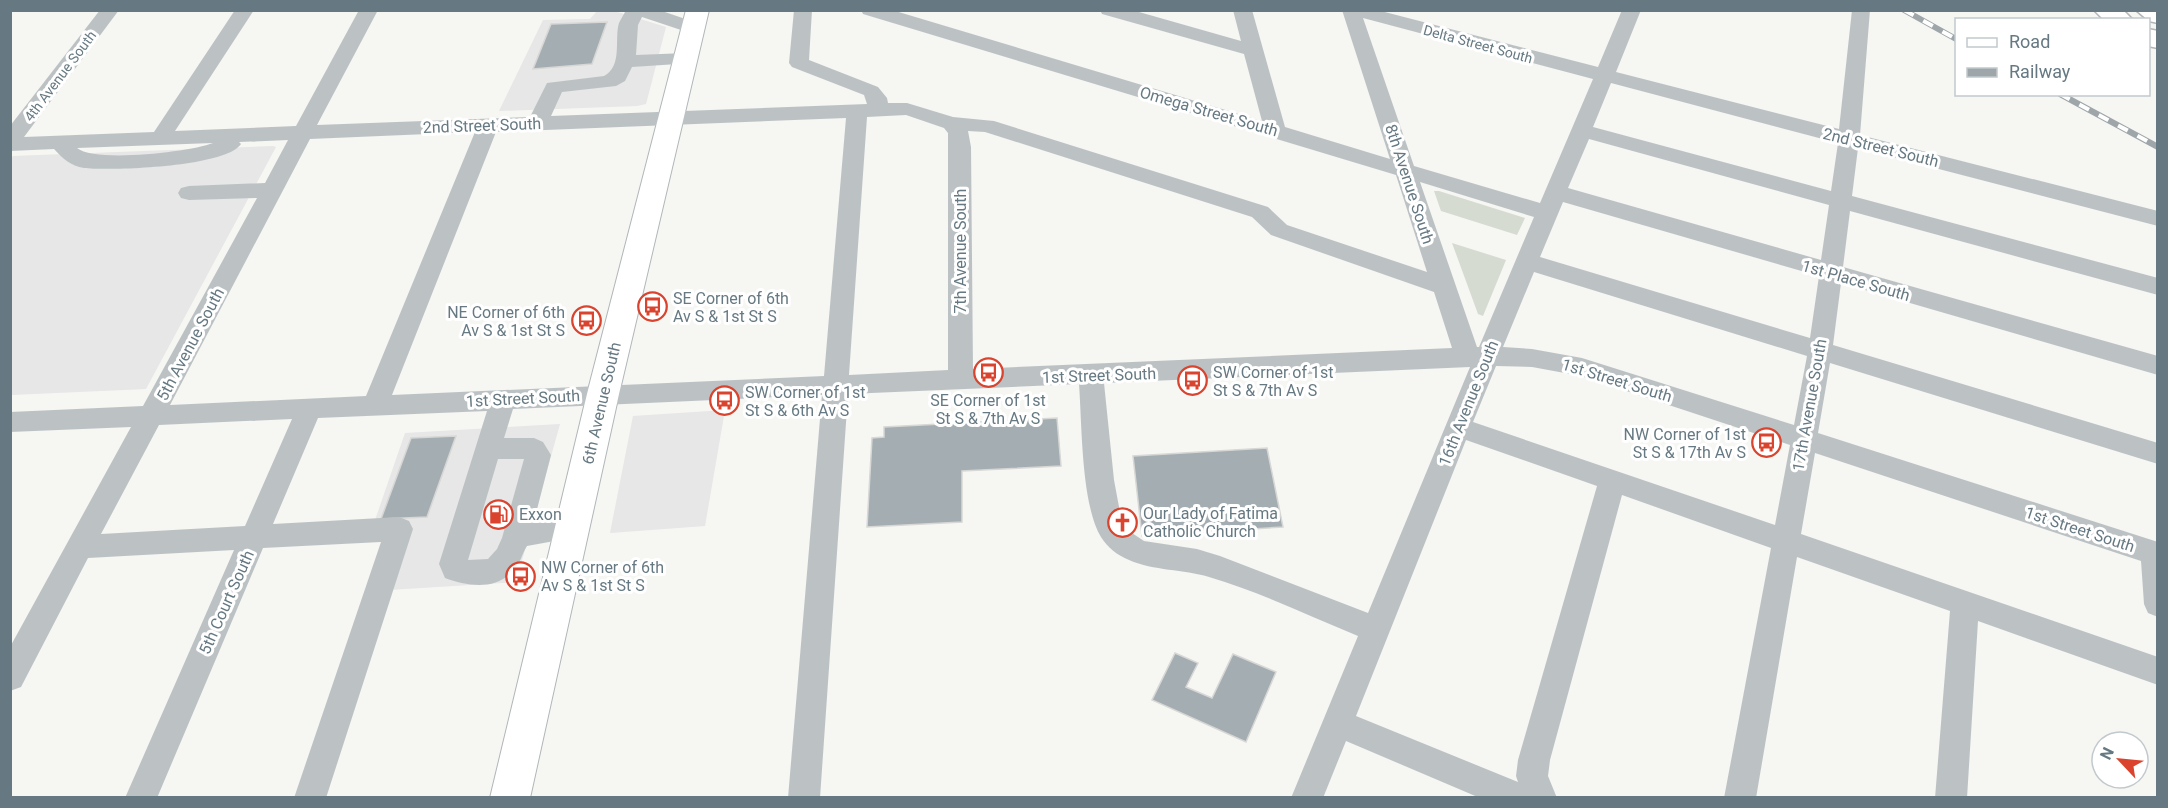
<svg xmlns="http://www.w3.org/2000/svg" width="2168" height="808" font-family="Roboto,sans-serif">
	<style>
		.built { fill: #e6e7e6 }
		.green { fill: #d6dbd2 }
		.building { fill: #a4aeb2; stroke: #d7d7d5; stroke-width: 1.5 }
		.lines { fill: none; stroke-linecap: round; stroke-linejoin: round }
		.major-casing { stroke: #b0b6b9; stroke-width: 2 }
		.highway-casing { stroke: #b0b5b7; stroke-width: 3 }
		.minor { fill: #bcc2c4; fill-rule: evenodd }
		.major { fill: #fff; fill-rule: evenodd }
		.highway { fill: #fff; fill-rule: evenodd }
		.rail-casing { stroke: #9ea6aa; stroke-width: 6 }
		.rail { stroke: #fff; stroke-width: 4; stroke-dasharray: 11; stroke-linecap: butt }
		.labels { text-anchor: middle; stroke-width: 6; stroke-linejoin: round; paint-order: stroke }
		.far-street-label { font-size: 14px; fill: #667982; stroke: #fff }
		.street-label { font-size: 16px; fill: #667982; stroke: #fff }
		.poi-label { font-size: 16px; fill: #667982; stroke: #fff; text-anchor: start }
	</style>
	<rect width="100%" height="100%" fill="#f6f6f3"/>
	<path class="built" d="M597 11H614L666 27 646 104 637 106 499 111 543 20 590 19Z
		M273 146 276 147 146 389 11 395 10 159 13 156Z
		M725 410 705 526 610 533 633 416Z
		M560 424 516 582 389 590 411 525 373 526 405 433Z"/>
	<path class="green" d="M1434 191H1439L1525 218 1517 235 1441 211Z
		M1452 243 1506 260 1483 316 1478 314Z"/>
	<path class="building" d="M607 22 592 64 533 69 551 24Z
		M1057 418 1061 466 962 471V522L867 527 872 438 884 437V427Z
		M456 436 427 517 381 519 411 438Z
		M1267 448 1283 527 1142 536 1133 456Z
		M1175 653 1198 663 1186 687 1212 698 1233 654 1276 672 1246 742 1152 700Z"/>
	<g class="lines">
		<defs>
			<path id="major" d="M686 10H709L619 394 530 798H490L587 394Z"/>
			<path id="highway" d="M2094 10H2123L2133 20H2104Z
				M2136 10H2158V23L2149 21Z
				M2148 29 2158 31V48L2148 46Z"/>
		</defs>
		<use href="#major" class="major-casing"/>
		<use href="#highway" class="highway-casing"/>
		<path class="minor" d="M100 10H119L24 137 154 132 235 10H254L175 131 296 126 359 10H378L317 125 530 117 547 83 604 76C623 66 614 39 619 23 621 19 624 14 626 10H659L700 24 703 28 700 32 693 34 642 17 638 25 636 55 686 53 693 55 696 59 693 63 632 67 625 81 616 86 562 92 551 116 867 104 864 95 792 67 789 63 794 10H812L809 60 878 87 887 98 888 103H907L953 117 994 121 1268 207 1287 225 1427 272 1396 175 863 14 861 10H892L1262 121 1244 54 1102 14 1100 10H1132L1241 41 1233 10H1252L1285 127 1390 159 1342 10H1377L1598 67 1622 10H1641L1616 72 1839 129 1852 10H1870L1860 135 2158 211V226L1858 148 1852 196 2158 278V295L1850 211 1843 267 2158 356V375L1841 283 1833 345 2158 443V464L1830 363 1818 433 2158 542V617L2148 613 2144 604 2141 561 1815 453 1801 534 2158 657V685L1978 621 1967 798H1935L1950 611 1797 557 1756 798H1724L1771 548 1622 495 1550 760 1548 776 1557 798H1480L1346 741 1323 798H1291L1358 636C1309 616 1260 592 1209 577 1183 569 1154 571 1129 560 1117 555 1108 548 1101 537 1081 504 1082 424 1079 384L848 394 820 798H788L822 395 513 409 504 438H534L543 442 551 455 534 521 572 516 582 520 586 528 582 536 527 546C522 554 520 564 513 571 495 591 467 586 445 578L439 564 487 411 318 418 273 524 399 517 409 521 413 529 326 798H294L381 542 263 548 157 798H125L234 550 88 558 21 687 10 691V647L131 427 10 432V412L143 406 257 198 189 200 181 198 178 193 181 188 189 186 265 183 288 140 239 142 241 144C226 167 112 171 84 168 71 166 62 158 54 149L10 151V126ZM1363 18 1593 79 1540 203 1414 166ZM1611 83 1838 143 1831 191 1593 127ZM906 115 944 128 948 133V370L849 375 867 117ZM846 118 824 376 392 395 496 132ZM968 131 985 132 1252 217 1271 235 1434 292 1452 348 973 369 971 147ZM475 132 366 396 170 405 310 139ZM1589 139 1829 205 1821 260 1568 188ZM213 143C190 152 95 163 77 148ZM1420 182 1534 217 1479 347H1477ZM1563 202 1819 276 1810 338 1540 257ZM1534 272 1807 356 1794 425 1582 358 1532 349 1503 347ZM1496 366 1532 367 1581 376 1790 445 1775 525 1473 422ZM1470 367 1368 613 1220 556 1197 549 1144 541 1129 531 1122 523 1114 480 1104 383ZM292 419 245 526 101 534 159 425ZM1466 440 1597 486 1518 760 1516 776 1518 782 1356 716ZM498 459H524L502 538 497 549 488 559 468 560Z"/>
		<use href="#major" class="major"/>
		<use href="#highway" class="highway"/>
		<defs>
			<path id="rail" d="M1904 10 1956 39
				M2060 94 2158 147"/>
		</defs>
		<use href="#rail" class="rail-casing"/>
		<use href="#rail" class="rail"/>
	</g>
	<defs>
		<symbol id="bus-ring" viewBox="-11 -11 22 22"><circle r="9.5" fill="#fff" stroke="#da432e" stroke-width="1.5"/><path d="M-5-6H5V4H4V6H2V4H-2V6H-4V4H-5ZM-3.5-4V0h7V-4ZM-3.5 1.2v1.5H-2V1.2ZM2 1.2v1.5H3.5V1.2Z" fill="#da432e"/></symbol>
		<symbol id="fuel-ring" viewBox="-11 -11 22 22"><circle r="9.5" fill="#fff" stroke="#da432e" stroke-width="1.5"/><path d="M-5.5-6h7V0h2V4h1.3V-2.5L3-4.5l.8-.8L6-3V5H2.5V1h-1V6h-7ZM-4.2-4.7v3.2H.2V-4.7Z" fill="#da432e"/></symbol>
		<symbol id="church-ring" viewBox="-11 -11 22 22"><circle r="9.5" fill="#fff" stroke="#da432e" stroke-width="1.5"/><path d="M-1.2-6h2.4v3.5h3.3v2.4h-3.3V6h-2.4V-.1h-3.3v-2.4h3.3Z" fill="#da432e"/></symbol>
	</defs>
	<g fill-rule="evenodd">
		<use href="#bus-ring" x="636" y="290" width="33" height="33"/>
		<use href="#bus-ring" x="570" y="304" width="33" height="33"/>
		<use href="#bus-ring" x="972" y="356" width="33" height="33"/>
		<use href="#bus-ring" x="1176" y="364" width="33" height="33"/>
		<use href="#bus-ring" x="708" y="384" width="33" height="33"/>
		<use href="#bus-ring" x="1750" y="426" width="33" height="33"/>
		<use href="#fuel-ring" x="482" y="498" width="33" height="33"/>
		<use href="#church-ring" x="1106" y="506" width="33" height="33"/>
		<use href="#bus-ring" x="504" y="560" width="33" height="33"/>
	</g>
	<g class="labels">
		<g class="far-street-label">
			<text transform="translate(1478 44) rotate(15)" y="5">Delta Street South</text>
			<text transform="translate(60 76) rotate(-53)" y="5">4th Avenue South</text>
		</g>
		<g class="street-label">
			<text transform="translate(1209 111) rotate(16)" y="6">Omega Street South</text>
			<text transform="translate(482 125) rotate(-2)" y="6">2nd Street South</text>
			<text transform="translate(1881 147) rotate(14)" y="6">2nd Street South</text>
			<text transform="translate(1410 184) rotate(72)" y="6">8th Avenue South</text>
			<text transform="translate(960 251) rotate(-90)" y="6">7th Avenue South</text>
			<text transform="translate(1856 280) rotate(16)" y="6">1st Place South</text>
			<text transform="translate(190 344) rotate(-62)" y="6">5th Avenue South</text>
			<text transform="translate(1099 375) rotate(-2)" y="6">1st Street South</text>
			<text transform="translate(1617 380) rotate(17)" y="6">1st Street South</text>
			<text transform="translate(523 398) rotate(-3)" y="6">1st Street South</text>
			<text transform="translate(601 403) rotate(-77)" y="6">6th Avenue South</text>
			<text transform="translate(1468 403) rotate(-68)" y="6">16th Avenue South</text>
			<text transform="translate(1809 405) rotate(-80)" y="6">17th Avenue South</text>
			<text transform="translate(2080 529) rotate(18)" y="6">1st Street South</text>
			<text transform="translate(226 602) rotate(-66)" y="6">5th Court South</text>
		</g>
		<g class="poi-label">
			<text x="673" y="304">SE Corner of 6th<tspan x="673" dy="18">Av S &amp; 1st St S</tspan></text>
			<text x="565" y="318" text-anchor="end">NE Corner of 6th<tspan x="565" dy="18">Av S &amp; 1st St S</tspan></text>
			<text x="1213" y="378">SW Corner of 1st<tspan x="1213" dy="18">St S &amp; 7th Av S</tspan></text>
			<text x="745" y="398">SW Corner of 1st<tspan x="745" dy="18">St S &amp; 6th Av S</tspan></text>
			<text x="988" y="406" text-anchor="middle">SE Corner of 1st<tspan x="988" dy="18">St S &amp; 7th Av S</tspan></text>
			<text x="1746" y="440" text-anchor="end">NW Corner of 1st<tspan x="1746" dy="18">St S &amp; 17th Av S</tspan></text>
			<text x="1143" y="519">Our Lady of Fatima<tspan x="1143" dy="18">Catholic Church</tspan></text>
			<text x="519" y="520">Exxon</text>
			<text x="541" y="573">NW Corner of 6th<tspan x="541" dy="18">Av S &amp; 1st St S</tspan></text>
		</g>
	</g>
	<rect width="2168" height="808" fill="none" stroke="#667982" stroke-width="24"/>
	<rect x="1955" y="18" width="195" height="78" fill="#ffffff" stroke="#c2c9cd" stroke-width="1.5"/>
	<rect x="1967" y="38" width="30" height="9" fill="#ffffff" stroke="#c2c9cd" stroke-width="1.5"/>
	<text x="2009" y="48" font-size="18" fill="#667982">Road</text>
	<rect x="1967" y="68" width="30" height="9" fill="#9ea6aa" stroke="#c2c9cd" stroke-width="1.5"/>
	<text x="2009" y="78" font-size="18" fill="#667982">Railway</text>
	<g transform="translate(2120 760) rotate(296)"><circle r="28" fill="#ffffff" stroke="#c2c9cd" stroke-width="1.5"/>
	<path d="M0-4.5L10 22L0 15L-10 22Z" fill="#da432e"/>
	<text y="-9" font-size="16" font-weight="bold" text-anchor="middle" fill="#667982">N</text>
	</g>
</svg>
